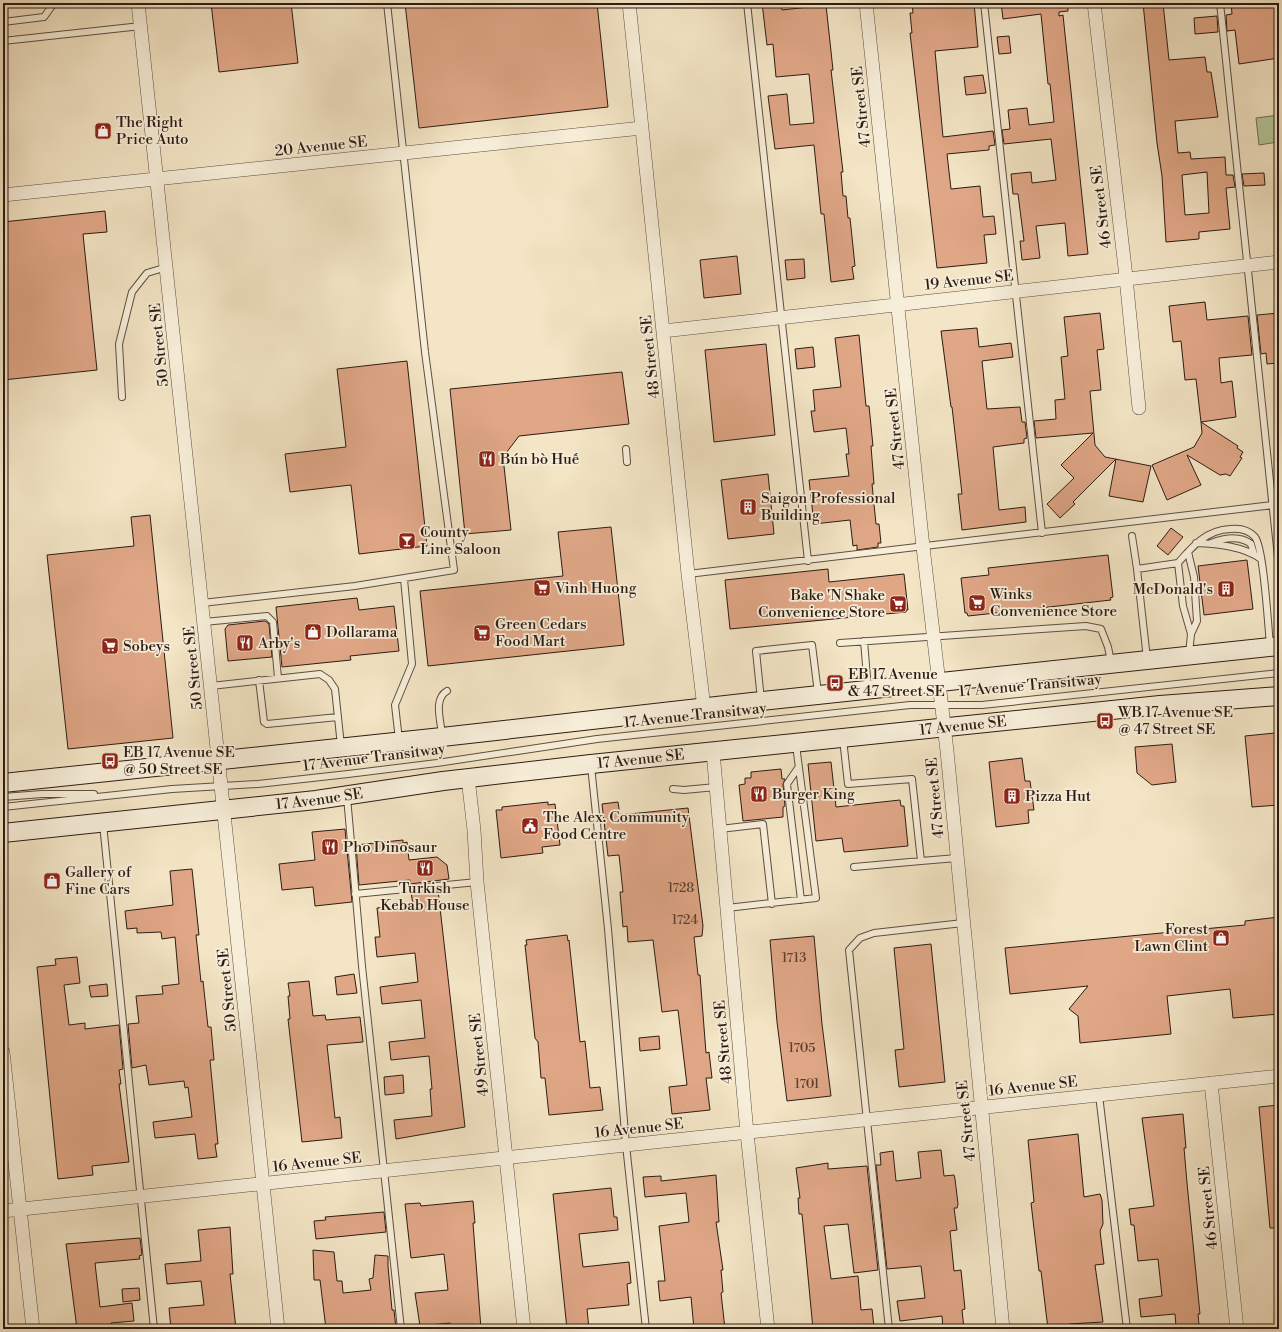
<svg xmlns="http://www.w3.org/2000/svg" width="1282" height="1332" font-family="'Libre Bodoni',serif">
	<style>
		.green { fill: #b5c699; stroke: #717056 }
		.building { fill: #e0a787; stroke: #2d1b13; fill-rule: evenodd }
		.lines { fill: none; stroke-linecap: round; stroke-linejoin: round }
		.service-casing { stroke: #5e4e40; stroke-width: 8 }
		.minor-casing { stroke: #5e4e40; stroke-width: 14 }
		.secondary-casing { stroke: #2d1b13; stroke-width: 20 }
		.service { stroke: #f7eed9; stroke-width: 6 }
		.minor { stroke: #f7eed9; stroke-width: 13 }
		.secondary { stroke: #f7eed9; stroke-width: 18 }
		.labels { text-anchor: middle; stroke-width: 3.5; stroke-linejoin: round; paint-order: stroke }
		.number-label { font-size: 13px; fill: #5a3e30 }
		.street-label { font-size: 15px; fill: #2d1b13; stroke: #f7eed9 }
		.poi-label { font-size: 15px; fill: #2d1b13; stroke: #f7eed9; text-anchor: start }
	</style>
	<rect width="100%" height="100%" fill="#f3e5c5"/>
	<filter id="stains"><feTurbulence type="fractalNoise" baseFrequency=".005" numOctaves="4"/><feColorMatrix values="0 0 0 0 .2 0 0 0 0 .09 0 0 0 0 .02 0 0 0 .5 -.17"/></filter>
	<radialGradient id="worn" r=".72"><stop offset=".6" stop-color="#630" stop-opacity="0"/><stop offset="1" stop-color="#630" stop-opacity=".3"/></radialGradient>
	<path class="green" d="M1279 115V151L1278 142 1259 145 1256 118Z"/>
	<path class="building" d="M211 3H291L298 63 219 72Z
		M405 3H597L608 107 419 128Z
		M762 3H781L782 10 826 5 833 70H831L843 172H841L843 196H846L848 218H850L855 266 852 267 854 279 831 282 824 214H821L814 145 775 149 768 96 787 94 790 125 814 123 809 74 776 77 773 44 767 45Z
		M912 3H932L933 7 974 3 978 47 935 51 943 137 993 131 995 145 989 146V150L947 154 951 189 980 186 983 217 994 216 996 234 984 235 987 263 937 268 910 33H912L910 13H913Z
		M1001 3H1068V11L1059 12V16L1063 15 1088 254 1068 256 1065 223 1036 226 1040 258 1022 260 1020 241H1024L1018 194H1013L1011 174 1031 172 1032 183 1056 180 1051 139 1004 144 1002 130 1010 129 1008 110 1027 108 1029 125 1054 122 1050 84H1048L1041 14 1003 19Z
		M1143 3H1163L1169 60 1205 57 1207 72H1211L1218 117 1175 121 1178 153 1190 152 1191 159 1225 157 1226 175H1233L1235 187 1226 188 1230 229 1199 232V239L1166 242 1162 176 1157 143ZM1207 172 1209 213 1185 215 1182 175Z
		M1231 3H1279V58L1239 64 1235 30 1227 31 1226 15 1232 14Z
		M1217 16 1218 32 1195 34 1194 18Z
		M1009 36 1011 53 999 54 997 37Z
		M983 75 986 93 966 95 964 77Z
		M1264 173 1265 185 1244 186 1242 174Z
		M105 211 107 232 83 234 97 370 3 380V222Z
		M737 256 741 294 704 298 700 260Z
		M804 259 805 278 787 280 785 260Z
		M1205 302 1207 320 1248 316 1252 355 1219 358 1221 383 1232 381 1236 417 1201 422 1196 379 1185 380 1181 341 1173 342 1169 306Z
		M1100 313 1104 349 1097 350 1101 390 1090 391 1095 445 1105 457 1151 466 1143 502 1109 496 1116 459 1073 502 1075 504 1060 518 1047 504 1074 478 1061 465 1093 433 1036 438 1034 421 1056 419 1055 400 1065 399 1061 357 1068 356 1064 317Z
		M1279 313V363L1267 364 1266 353 1261 354 1257 315Z
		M977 328 979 347 1011 343 1013 357 982 361 987 409 1020 407 1022 422H1025L1027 438 1024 439V443L993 447 999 510 1025 507 1026 522 962 530 958 494H962L952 407H951L941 331Z
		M859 335 866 406H869L873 446H871L874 484H872L876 524H879L881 543H878V547L857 550V545L853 546 850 520 814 524 809 480 849 476 846 454H849L846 428 814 432 811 411H815L813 390 841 387 835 338Z
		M766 344 775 435 714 442 705 350Z
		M813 347 815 367 797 369 795 349Z
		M407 361 427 546 359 554 351 485 290 492 285 454 346 447 337 369Z
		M622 372 629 424 519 436 503 457 511 530 465 534 450 389Z
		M1201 422 1238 446 1237 448 1243 452 1240 457 1242 458 1230 476 1226 474 1220 475 1187 455 1201 485 1167 500 1152 465 1194 447 1202 433Z
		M768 474 774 534 728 539 721 480Z
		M150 515 173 738 68 749 47 555 134 546 131 517Z
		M611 527 624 645 428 666 420 591 563 576 558 532Z
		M1171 528 1183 537 1168 555 1157 546Z
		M1108 555 1113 597 1110 598 1111 600 996 613 968 616 967 613H965L961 578 989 575 988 568Z
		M1247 560 1253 609 1204 615 1198 566Z
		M828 569 829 582 904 574 908 610H906V612L730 629 725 580Z
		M357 598 359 610 394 606 399 651 350 656 351 660 282 667 276 607Z
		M265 621 269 624 272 657 228 661 225 629 228 625Z
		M1275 733 1279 769V805L1252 807 1245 736Z
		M1172 744 1176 782 1152 785 1137 773 1135 747Z
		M1022 758 1025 781H1030L1034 810H1028L1029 823 996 827 989 762Z
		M831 762 836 807 900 800 901 806H904L908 846 844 852 842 838 816 841 808 764Z
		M781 769 782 779H785L783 784 785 806 783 807V817L743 821 739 785 745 784V778H751V772Z
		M548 802V805L555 804 560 845 542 847 543 853 501 858 496 810H502V807Z
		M618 802 620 815 688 808 703 926 702 936 694 937 698 975H700L706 1053 709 1052 712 1078H706L710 1110 672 1114 669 1087 687 1085 678 1010 662 1012 653 940 628 942 627 926 623 927 620 892H623L619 855 608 856 602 804Z
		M345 829 352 902 315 906 313 887 282 890 279 864 315 860 312 832Z
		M403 840V843L407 842 409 860 437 857 447 865 449 879 410 884V880L359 885 356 845Z
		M192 869 199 935H196L201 982 203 981 208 1027H211L214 1060H210L218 1144H215L217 1157 198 1159 195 1134 155 1138 153 1122 192 1117 188 1087 185 1088 184 1081 149 1085 146 1065 132 1068 128 1024 139 1023 136 996 163 994 162 986 179 984 175 937 162 939 161 932 137 933V928L127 929 125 911 173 905 170 871Z
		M438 890 465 1127 396 1139 394 1120 432 1116 430 1089H432L429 1056 391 1060 389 1042 425 1038 421 1000 382 1004 380 987 418 982 415 953 377 957 375 937H380L377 908 413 904 411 893Z
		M1279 917V1014L1233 1018 1230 989 1167 996 1171 1034 1080 1043 1078 1016 1069 1009 1088 986 1010 994 1005 948 1245 925V921Z
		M567 935 568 941 569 940 580 1042 585 1041 590 1088 600 1087 603 1110 549 1115 545 1078H541L538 1042 535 1038 525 945H527L526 940Z
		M814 936 822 1024 831 1096 787 1101 777 1022 770 940Z
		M931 944 945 1082 899 1087 895 1050 904 1049 894 948Z
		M77 957 80 983 64 985 69 1025 85 1023V1029L119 1025 123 1069 119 1070 121 1084H119L129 1162 92 1166 93 1175 58 1179 37 967 56 965 55 959Z
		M354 974 357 993 337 995 335 977Z
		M309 981 313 1016 325 1015 326 1020 360 1017 363 1042 327 1045 335 1118 340 1117 342 1138 302 1142 288 1019H290L288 996H290L288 983Z
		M107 984 108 996 91 997 89 986Z
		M659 1036 660 1049 640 1051 639 1038Z
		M403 1075 404 1093 385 1095 384 1077Z
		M1279 1105V1228H1270L1259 1107Z
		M1183 1114 1186 1148H1184L1187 1183 1200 1314H1198L1199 1325 1176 1327 1175 1314 1141 1317 1139 1299 1162 1296 1158 1259 1138 1261 1134 1225H1131L1129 1209 1154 1206 1142 1118Z
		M1078 1134 1084 1197 1100 1194 1102 1200 1103 1224 1100 1231 1104 1264 1095 1265 1103 1322 1069 1324 1070 1329H1048L1041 1271H1039L1031 1203 1034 1202 1028 1140Z
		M941 1150 944 1176 954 1175 955 1179 958 1204 957 1208H954L957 1230 950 1231 954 1271 961 1270 965 1309 962 1310 964 1329H943L942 1316 900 1321 897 1301 925 1298 921 1266 887 1269 876 1165H881L880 1153 893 1151 896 1181 921 1178 918 1152Z
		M828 1163V1169L867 1166 878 1270 854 1273 848 1224 824 1226 831 1279 858 1276 861 1310 872 1309 874 1327 855 1329V1325L813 1329 802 1214H799L798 1198H800L796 1168Z
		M716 1175 719 1222H716L723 1270H721L723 1292 721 1293 725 1329H694L691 1297 660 1301 658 1281H665L659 1226 689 1222 686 1193 645 1197 643 1177 661 1176V1181Z
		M611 1188 614 1217H617L618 1230 579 1234 583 1267 629 1262 631 1283 627 1284 629 1305 587 1309 589 1329H567L553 1194Z
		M473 1201 475 1223H473L481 1329H451L450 1323 420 1326 415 1293 448 1290 444 1254 411 1258 405 1204 420 1203 421 1206Z
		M384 1212 386 1232 316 1239 314 1221 326 1220 325 1217Z
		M230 1227 233 1274H230L236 1329H171L169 1308 204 1305 201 1281 167 1284 165 1264 201 1261 198 1230Z
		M140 1238 142 1255 139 1256 140 1259 95 1263 100 1307 132 1303 134 1321 111 1323 112 1329H77L66 1244Z
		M313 1250 334 1252 337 1281H342L343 1293 371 1290 369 1279 373 1278 375 1255 388 1256V1266L392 1310H394L396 1329H326L320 1280H314Z
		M139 1288 140 1300 123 1302 122 1289Z"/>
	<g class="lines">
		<defs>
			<path id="service" d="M747 3 808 561
				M984 3 1042 533
				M1220 3 1279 567
				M3 22 44 17 54 3
				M3 41 141 26
				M122 397 119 344 132 292 147 273 167 267
				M626 449 627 462
				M1132 536 1137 569 1178 563C1192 547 1206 530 1230 529 1239 528 1248 529 1255 537 1264 549 1268 626 1270 645
				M1196 543C1217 544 1243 546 1261 559
				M1211 543C1224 538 1239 535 1251 544L1254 554
				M1188 552 1194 577 1197 621 1191 634
				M1178 563 1183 606 1191 634 1189 654
				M1137 569 1147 659
				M688 574 1273 505
				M202 603 355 586 454 570 425 352 387 3
				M204 622 267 616 273 622 278 678
				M864 641 868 689
				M840 643 1086 626 1101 629 1108 647 1111 662
				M259 680 264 722 267 724 338 717
				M211 686 320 674 329 680 335 689 341 746
				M761 700 756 651 812 645 818 693
				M442 735C441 721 433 699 447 691
				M843 739 848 784 912 779 921 861 957 858
				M399 740 395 705 412 664 404 579
				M591 766 608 929 626 1145 646 1329
				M798 768 787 784 801 900
				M673 789 684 790 716 787
				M3 797 42 794H94
				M347 797 362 966 401 1329
				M3 807 172 789 258 784 348 774 437 763 597 739 910 705H982L1279 673
				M103 824 154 1329
				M720 829 763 824 772 904
				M854 867 921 861
				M355 894 477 882
				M727 908 816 898 796 745
				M1099 1095 1127 1329
				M889 1329 849 950 860 938 874 933 963 923"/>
			<path id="minor" d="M138 3C187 445 232 887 278 1329
				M629 3 688 574 704 708
				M866 3 923 547 947 751 1003 1329
				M1094 3 1125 268 1139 408
				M3 195 642 128
				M663 331 1279 262
				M713 752 747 1133 768 1329
				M468 778 474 830 477 882 524 1329
				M3 1052 33 1329
				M1211 1083 1237 1329
				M3 1211 1279 1076"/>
			<g id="secondary">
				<path d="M3 783 442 737 752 702 1279 646"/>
				<path id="s1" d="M3 833 316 800 443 781 591 764 1160 705 1279 696"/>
			</g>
		</defs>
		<use href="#service" class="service-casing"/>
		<use href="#minor" class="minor-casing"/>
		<use href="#secondary" class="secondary-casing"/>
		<use href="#service" class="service"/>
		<use href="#minor" class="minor"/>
		<use href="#secondary" class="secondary"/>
	</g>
	<defs>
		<symbol id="shop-square" viewBox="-11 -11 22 22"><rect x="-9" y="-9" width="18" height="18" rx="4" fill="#8f2418" stroke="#f7eed9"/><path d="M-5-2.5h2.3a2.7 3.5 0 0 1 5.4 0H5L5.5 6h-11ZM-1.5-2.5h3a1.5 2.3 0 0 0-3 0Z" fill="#fff"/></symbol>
		<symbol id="restaurant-square" viewBox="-11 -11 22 22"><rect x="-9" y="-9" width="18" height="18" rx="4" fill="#8f2418" stroke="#f7eed9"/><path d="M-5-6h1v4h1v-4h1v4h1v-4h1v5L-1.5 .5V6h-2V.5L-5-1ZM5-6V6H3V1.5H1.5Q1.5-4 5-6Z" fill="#fff"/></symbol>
		<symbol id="building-square" viewBox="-11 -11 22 22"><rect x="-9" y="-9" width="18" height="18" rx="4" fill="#8f2418" stroke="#f7eed9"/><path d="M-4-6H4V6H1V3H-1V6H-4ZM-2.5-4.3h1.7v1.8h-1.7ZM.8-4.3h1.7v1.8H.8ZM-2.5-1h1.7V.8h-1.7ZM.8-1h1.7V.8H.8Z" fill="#fff"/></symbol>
		<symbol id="bar-square" viewBox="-11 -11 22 22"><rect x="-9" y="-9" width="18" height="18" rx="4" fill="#8f2418" stroke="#f7eed9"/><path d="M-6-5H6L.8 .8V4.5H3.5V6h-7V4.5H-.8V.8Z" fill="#fff"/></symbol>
		<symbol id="supermarket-square" viewBox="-11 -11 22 22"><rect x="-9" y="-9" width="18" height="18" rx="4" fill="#8f2418" stroke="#f7eed9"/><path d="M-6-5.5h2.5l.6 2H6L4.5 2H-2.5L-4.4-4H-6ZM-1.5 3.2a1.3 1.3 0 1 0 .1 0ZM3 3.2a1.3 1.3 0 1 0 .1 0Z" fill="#fff"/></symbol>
		<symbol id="bus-square" viewBox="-11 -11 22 22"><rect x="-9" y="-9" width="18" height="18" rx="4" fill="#8f2418" stroke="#f7eed9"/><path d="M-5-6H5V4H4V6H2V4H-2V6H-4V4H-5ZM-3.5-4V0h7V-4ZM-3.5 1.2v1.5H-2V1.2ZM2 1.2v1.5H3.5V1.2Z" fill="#fff"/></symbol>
		<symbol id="civic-square" viewBox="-11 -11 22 22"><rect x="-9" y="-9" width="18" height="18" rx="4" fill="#8f2418" stroke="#f7eed9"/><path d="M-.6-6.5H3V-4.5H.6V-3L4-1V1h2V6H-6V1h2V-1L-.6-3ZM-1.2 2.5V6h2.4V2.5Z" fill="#fff"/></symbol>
	</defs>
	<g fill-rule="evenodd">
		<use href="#shop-square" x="93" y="121" width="20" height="20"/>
		<use href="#restaurant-square" x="477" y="449" width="20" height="20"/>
		<use href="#building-square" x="738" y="497" width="20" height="20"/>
		<use href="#bar-square" x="397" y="531" width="20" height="20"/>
		<use href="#supermarket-square" x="532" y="578" width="20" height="20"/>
		<use href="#building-square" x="1216" y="579" width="20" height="20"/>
		<use href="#supermarket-square" x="967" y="593" width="20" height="20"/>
		<use href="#supermarket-square" x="888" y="594" width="20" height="20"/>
		<use href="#shop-square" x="303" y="622" width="20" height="20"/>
		<use href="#supermarket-square" x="472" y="623" width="20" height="20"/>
		<use href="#restaurant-square" x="235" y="633" width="20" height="20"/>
		<use href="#supermarket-square" x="100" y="636" width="20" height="20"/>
		<use href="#bus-square" x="825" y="673" width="20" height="20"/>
		<use href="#bus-square" x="1095" y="711" width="20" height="20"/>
		<use href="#bus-square" x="100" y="751" width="20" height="20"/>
		<use href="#restaurant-square" x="749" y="784" width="20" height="20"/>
		<use href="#building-square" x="1002" y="786" width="20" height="20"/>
		<use href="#civic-square" x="520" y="816" width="20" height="20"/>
		<use href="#restaurant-square" x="320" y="837" width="20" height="20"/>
		<use href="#restaurant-square" x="415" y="858" width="20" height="20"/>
		<use href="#shop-square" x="42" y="871" width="20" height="20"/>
		<use href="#shop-square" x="1211" y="928" width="20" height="20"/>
	</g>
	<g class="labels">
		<g class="number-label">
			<text x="681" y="892">1728</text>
			<text x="685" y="924">1724</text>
			<text x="794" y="962">1713</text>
			<text x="802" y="1052">1705</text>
			<text x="807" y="1088">1701</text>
		</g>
		<g class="street-label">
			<text transform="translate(861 107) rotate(-96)" y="5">47 Street SE</text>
			<text transform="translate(321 146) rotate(-6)" y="5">20 Avenue SE</text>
			<text transform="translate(1101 207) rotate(-97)" y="5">46 Street SE</text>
			<text transform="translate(969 280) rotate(-6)" y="5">19 Avenue SE</text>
			<text transform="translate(159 345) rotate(-96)" y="5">50 Street SE</text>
			<text transform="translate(650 357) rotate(-96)" y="5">48 Street SE</text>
			<text transform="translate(895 429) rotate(-96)" y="5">47 Street SE</text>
			<text transform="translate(193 668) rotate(-96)" y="5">50 Street SE</text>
			<text transform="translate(1030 685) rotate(-5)" y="5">17 Avenue Transitway</text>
			<text transform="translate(695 715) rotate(-6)" y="5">17 Avenue Transitway</text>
			<text dy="5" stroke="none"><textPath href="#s1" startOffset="966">17 Avenue SE</textPath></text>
			<text transform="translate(374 757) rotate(-7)" y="5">17 Avenue Transitway</text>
			<text dy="5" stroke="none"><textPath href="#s1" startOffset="642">17 Avenue SE</textPath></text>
			<text transform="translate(935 798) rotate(-95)" y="5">47 Street SE</text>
			<text dy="5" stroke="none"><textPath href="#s1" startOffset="318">17 Avenue SE</textPath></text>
			<text transform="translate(227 990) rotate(-96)" y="5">50 Street SE</text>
			<text transform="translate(723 1042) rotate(-95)" y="5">48 Street SE</text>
			<text transform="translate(479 1055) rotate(-96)" y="5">49 Street SE</text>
			<text transform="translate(1033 1086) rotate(-6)" y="5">16 Avenue SE</text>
			<text transform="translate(966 1121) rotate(-96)" y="5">47 Street SE</text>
			<text transform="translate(639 1128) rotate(-6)" y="5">16 Avenue SE</text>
			<text transform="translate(317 1162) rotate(-6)" y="5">16 Avenue SE</text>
			<text transform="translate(1208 1208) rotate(-96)" y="5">46 Street SE</text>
		</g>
		<g class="poi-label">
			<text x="116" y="127">The Right<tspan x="116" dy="17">Price Auto</tspan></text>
			<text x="500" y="464">Bún bò Huế</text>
			<text x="761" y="503">Saigon Professional<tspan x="761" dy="17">Building</tspan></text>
			<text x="420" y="537">County<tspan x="420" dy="17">Line Saloon</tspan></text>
			<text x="555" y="593">Vinh Huong</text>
			<text x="1213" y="594" text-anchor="end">McDonald's</text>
			<text x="990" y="599">Winks<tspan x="990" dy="17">Convenience Store</tspan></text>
			<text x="885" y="600" text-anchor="end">Bake 'N Shake<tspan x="885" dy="17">Convenience Store</tspan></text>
			<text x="495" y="629">Green Cedars<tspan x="495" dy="17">Food Mart</tspan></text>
			<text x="326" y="637">Dollarama</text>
			<text x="258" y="648">Arby's</text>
			<text x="123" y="651">Sobeys</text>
			<text x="848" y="679">EB 17 Avenue<tspan x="848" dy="17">&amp; 47 Street SE</tspan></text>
			<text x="1118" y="717">WB 17 Avenue SE<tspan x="1118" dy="17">@ 47 Street SE</tspan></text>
			<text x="123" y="757">EB 17 Avenue SE<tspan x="123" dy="17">@ 50 Street SE</tspan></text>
			<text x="772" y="799">Burger King</text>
			<text x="1025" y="801">Pizza Hut</text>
			<text x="543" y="822">The Alex. Community<tspan x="543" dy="17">Food Centre</tspan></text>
			<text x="343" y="852">Pho Dinosaur</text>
			<text x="65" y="877">Gallery of<tspan x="65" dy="17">Fine Cars</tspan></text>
			<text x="425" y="893" text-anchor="middle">Turkish<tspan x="425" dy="17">Kebab House</tspan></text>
			<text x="1208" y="934" text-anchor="end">Forest<tspan x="1208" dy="17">Lawn Clint</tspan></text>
		</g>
	</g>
	<rect width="1282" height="1332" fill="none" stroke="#f3e5c5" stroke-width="16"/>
	<rect x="4" y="4" width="1274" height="1324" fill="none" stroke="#2d1b13" stroke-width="2"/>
	<rect x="8" y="8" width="1266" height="1316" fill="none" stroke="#2d1b13"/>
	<rect width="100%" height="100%" filter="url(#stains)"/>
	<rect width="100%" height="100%" fill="url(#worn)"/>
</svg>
